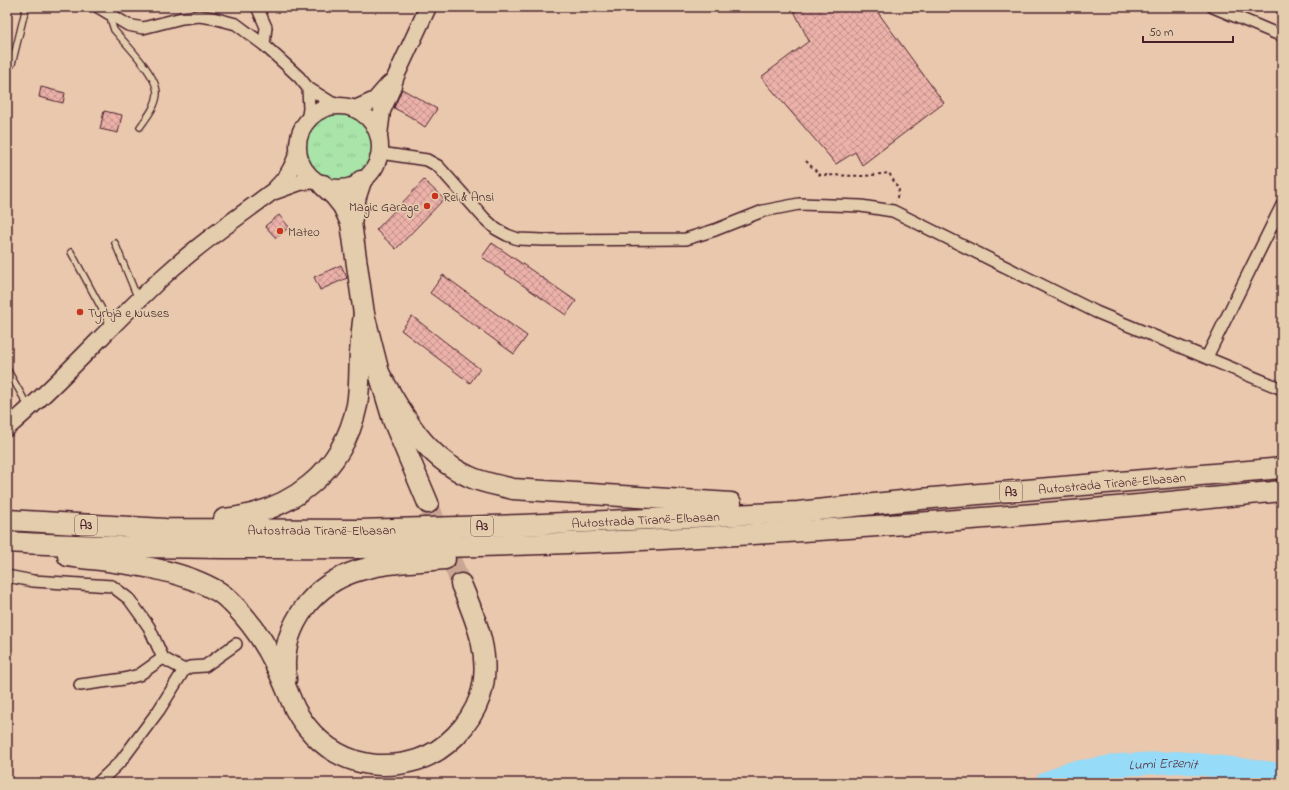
<svg xmlns="http://www.w3.org/2000/svg" width="1289" height="790" font-family="'Indie Flower',sans-serif">
	<style>
		.grass { fill: url(#grass-tufts); stroke: #7a826a }
		.lines { fill: none; stroke-linecap: round; stroke-linejoin: round }
		.river { stroke: #96dbf8; stroke-width: 22 }
		.building { fill: url(#building-cross-hatch); stroke: #4a1f2b }
		.motorway-tunnel { stroke: #c9a694; stroke-width: 20; stroke-dasharray: 20 10; stroke-linecap: butt }
		.service-casing { stroke: #4a1f2b; stroke-width: 8 }
		.minor-casing { stroke: #4a1f2b; stroke-width: 14 }
		.secondary-casing { stroke: #4a1f2b; stroke-width: 19 }
		.motorway-casing { stroke: #4a1f2b; stroke-width: 23 }
		.path { stroke: #4a1f2b; stroke-width: 2; stroke-dasharray: 3 3; stroke-linecap: butt }
		.service { stroke: #e3cdad; stroke-width: 5.5 }
		.minor { stroke: #e3cdad; stroke-width: 11 }
		.secondary { stroke: #e3cdad; stroke-width: 16 }
		.motorway { stroke: #e3cdad; stroke-width: 20 }
		.poi-dot { fill: #c8321e; stroke: #e3cdad; stroke-width: 1.5 }
		.labels { text-anchor: middle; stroke-width: 3.5; stroke-linejoin: round; paint-order: stroke }
		.shield { fill: #e3cdad; stroke: #785352; stroke-width: 1 }
		.shield-label { font-size: 12px; font-weight: bold; fill: #4a1f2b }
		.poi-label { font-size: 13px; fill: #4a1f2b; stroke: #e3cdad; text-anchor: start }
		.street-label { font-size: 13px; fill: #4a1f2b; stroke: #e3cdad }
		.water-label { font-size: 14px; font-style: italic; fill: #523240; stroke: #e3cdad }
	</style>
	<defs>
		<pattern id="grass-tufts" width="24" height="20" patternUnits="userSpaceOnUse"><rect width="24" height="20" fill="#a9e4a9"/><path d="M3 7l-1-3M5 7V3M7 7l1-3M15 17l-1-3M17 17v-4M19 17l1-3" fill="none" stroke="#93c392"/></pattern>
		<pattern id="building-cross-hatch" width="8" height="8" patternUnits="userSpaceOnUse"><rect width="8" height="8" fill="#ecb2aa"/><path d="M0 0l8 8M0 8l8-8" fill="none" stroke="#c1908b"/></pattern>
	</defs>
	<rect width="100%" height="100%" fill="#e9c8ae"/>
	<filter id="ink" filterUnits="userSpaceOnUse"><feTurbulence type="fractalNoise" baseFrequency=".025" numOctaves="2"/><feDisplacementMap in="SourceGraphic" scale="8" xChannelSelector="R" yChannelSelector="G"/><feConvolveMatrix kernelMatrix="1 2 1 2 8 2 1 2 1" color-interpolation-filters="sRGB"/></filter>
	<g filter="url(#ink)">
		<path class="grass" d="M306 147a33 33 0 1 1 66 0a33 33 0 1 1-66 0Z"/>
		<g class="lines">
			<path class="river" id="s1" d="M1046 783 1068 773 1119 765 1180 762 1282 774"/>
		</g>
		<path class="building" d="M792 7H874L944 103 862 165 855 152 836 164 761 77 809 41Z
			M41 87 65 93 63 103 39 97Z
			M402 89 437 109 425 127 409 116 394 108Z
			M104 111 122 115 118 133 100 129Z
			M424 180 444 199 396 249 376 230Z
			M279 215 289 227 276 238 265 226Z
			M492 243 576 301 566 315 482 257Z
			M341 265 347 278 320 290 314 277Z
			M443 275 527 336 514 354 430 293Z
			M412 316 480 369 470 383 401 330Z"/>
		<g class="lines">
			<path class="motorway-tunnel" d="M428 503 461 584"/>
			<defs>
				<path id="service" d="M112 15 111 21 114 30C126 44 158 76 157 94 156 107 147 117 140 127
					M7 70 12 64 14 56 26 7
					M115 243 138 299
					M71 252 111 326
					M7 369 28 406"/>
				<path id="minor" d="M98 7 128 25 143 28 182 18 199 16 213 18 236 24 264 45 285 64 299 77 308 88 337 106
					M257 7 266 27 264 45
					M1213 7 1282 36
					M307 121 309 109 308 88
					M380 153 427 160 438 166 484 218 496 229 507 235 518 239 543 240 686 239 715 230 763 211 799 204 861 206 893 211 1096 312 1282 389
					M1207 357 1282 205
					M7 576 33 581 112 586 129 599 142 617 149 627 163 658 184 670 190 667 205 666 236 644
					M80 685 124 679 139 675 163 658
					M98 783 121 761 159 710 184 670"/>
				<path id="secondary" d="M298 147a41 41 0 1 1 82 0a41 41 0 1 1-82 0Z
					M355 109 375 100 389 84
					M379 135 382 111 391 91 396 76 428 7
					M275 191 300 182 315 180
					M7 428C63 381 110 325 164 276 198 245 235 219 272 192 286 179 292 170 298 152"/>
				<g id="motorway">
					<path d="M323 185 335 196 343 206 351 223 364 314 379 373 393 420 428 503"/>
					<path d="M351 223 356 196 361 181"/>
					<path d="M379 373C402 414 423 455 468 476 482 483 498 485 513 489L731 503"/>
					<path d="M224 519C291 512 343 472 357 405 360 387 359 371 360 353 361 340 362 327 364 314"/>
					<path id="s2" d="M7 520 165 529 360 530 522 525 798 512 921 499 1282 468"/>
					<path d="M7 542C92 547 178 548 264 548 529 550 794 534 1058 512 1133 506 1207 498 1282 491"/>
					<path d="M68 556C117 563 176 566 219 592 228 598 236 607 243 615 257 631 269 650 278 670 284 682 289 696 295 709 308 733 329 753 356 761 376 767 397 766 417 760 446 751 470 725 480 697 493 658 476 620 461 584"/>
					<path d="M286 679C279 633 308 589 351 573 380 562 414 562 445 559"/>
				</g>
			</defs>
			<use href="#service" class="service-casing"/>
			<use href="#minor" class="minor-casing"/>
			<use href="#secondary" class="secondary-casing"/>
			<use href="#motorway" class="motorway-casing"/>
			<path class="path" d="M806 161 820 175 865 176 889 173 899 190 896 201"/>
			<use href="#service" class="service"/>
			<use href="#minor" class="minor"/>
			<use href="#secondary" class="secondary"/>
			<use href="#motorway" class="motorway"/>
		</g>
	</g>
	<g class="poi-dot">
		<circle cx="435" cy="196" r="4"/>
		<circle cx="427" cy="206" r="4"/>
		<circle cx="280" cy="231" r="4"/>
		<circle cx="80" cy="312" r="4"/>
	</g>
	<g class="labels">
		<g class="shield">
			<rect x="1000" y="482" width="22" height="20" rx="3"/>
			<rect x="75" y="515" width="22" height="20" rx="3"/>
			<rect x="471" y="516" width="22" height="20" rx="3"/>
		</g>
		<g class="shield-label">
			<text x="1011" y="496">A3</text>
			<text x="86" y="529">A3</text>
			<text x="482" y="530">A3</text>
		</g>
		<g class="poi-label">
			<text x="443" y="201">Rei &amp; Ansi</text>
			<text x="419" y="211" text-anchor="end">Magic Garage</text>
			<text x="288" y="236">Mateo</text>
			<text x="88" y="317">Tyrbja e Nuses</text>
		</g>
		<g class="street-label">
			<text dy="5" stroke="none"><textPath href="#s2" startOffset="1107">Autostrada Tiranë-Elbasan</textPath></text>
			<text dy="5" stroke="none"><textPath href="#s2" startOffset="639">Autostrada Tiranë-Elbasan</textPath></text>
			<text dy="5" stroke="none"><textPath href="#s2" startOffset="315">Autostrada Tiranë-Elbasan</textPath></text>
		</g>
		<g class="water-label">
			<text dy="5" stroke="none"><textPath href="#s1" startOffset="120">Lumi Erzenit</textPath></text>
		</g>
	</g>
	<rect width="1289" height="790" fill="none" stroke="#e3cdad" stroke-width="24"/>
	<rect x="12" y="12" width="1265" height="766" fill="none" stroke="#4a1f2b" stroke-width="1.5" filter="url(#ink)"/>
	<path d="M1143 36v6h90v-6" fill="none" stroke="#4a1f2b" stroke-width="2"/>
	<text x="1149" y="36" font-size="12" fill="#4a1f2b" stroke="#e3cdad" stroke-width="3" paint-order="stroke">50 m</text>
</svg>
